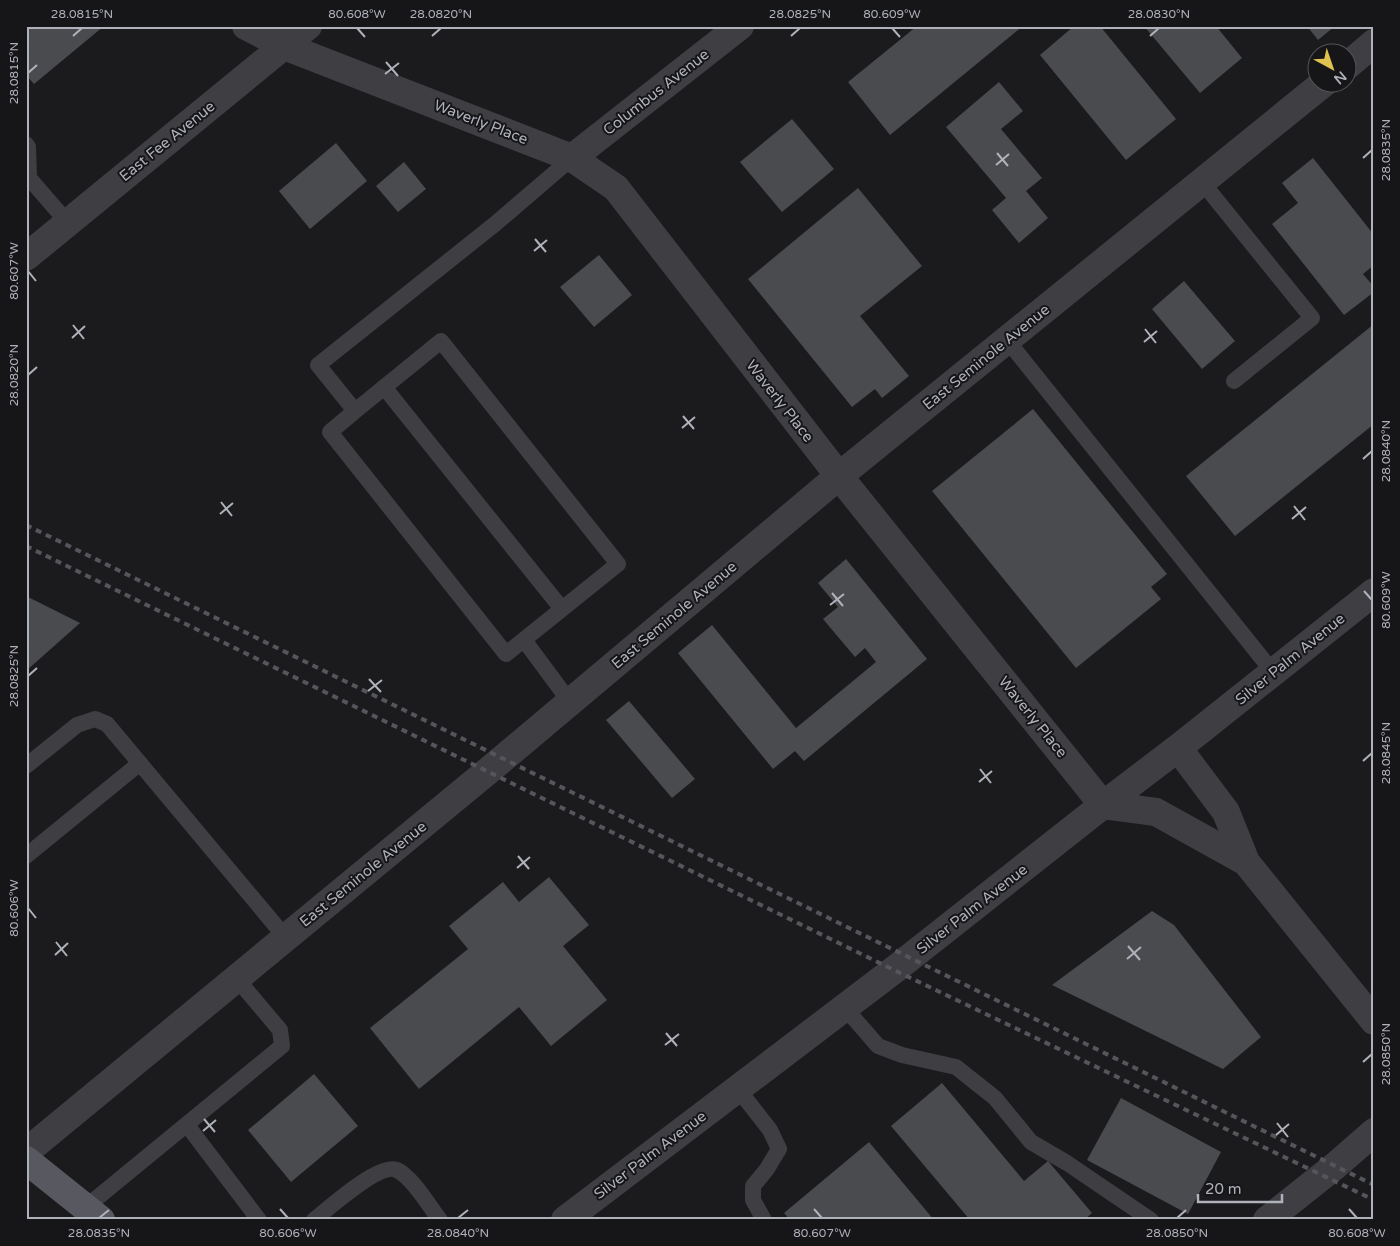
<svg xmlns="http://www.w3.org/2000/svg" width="1400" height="1246" font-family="'Varela Round',sans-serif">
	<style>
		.building { fill: #4a4b4f }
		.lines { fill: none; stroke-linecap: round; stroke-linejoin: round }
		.service { stroke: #3e3e43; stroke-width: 16 }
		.minor { stroke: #3e3e43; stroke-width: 28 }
		.tertiary { stroke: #3e3e43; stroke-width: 28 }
		.primary { stroke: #585960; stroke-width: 28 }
		.rail { stroke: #55565c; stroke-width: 4; stroke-dasharray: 6 5; stroke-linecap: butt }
		.ticks { fill: none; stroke: #afb1bb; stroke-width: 2 }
		.labels { text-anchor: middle; stroke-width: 4; stroke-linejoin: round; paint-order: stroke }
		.street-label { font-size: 15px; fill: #afb1bb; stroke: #161618 }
		.neatline { fill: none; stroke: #afb1bb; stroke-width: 2 }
		.ticks-label { font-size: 12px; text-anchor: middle; fill: #afb1bb }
	</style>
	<rect width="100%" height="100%" fill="#1b1b1d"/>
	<path class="building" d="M26 26H104L34 84 26 75Z
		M917 26H1023L890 135 848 82Z
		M1074 26H1100L1176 119 1126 160 1040 55Z
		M1144 26H1216L1242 58 1200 93Z
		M1307 26H1335L1318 40Z
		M999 82 1023 111 1001 129 1042 178 1026 191 1048 218 1019 243 992 210 1006 198 946 127Z
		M792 119 834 169 782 212 740 162Z
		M336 143 367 181 310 229 279 191Z
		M1313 158 1374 235V265L1363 274 1374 287V292L1344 315 1272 224 1298 203 1282 183Z
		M404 162 426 189 398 212 376 186Z
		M858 188 922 266 860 316 909 376 882 398 875 389 852 407 748 279Z
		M599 255 632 295 594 327 560 287Z
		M1184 281 1235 341 1202 369 1152 309Z
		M1374 324V424L1235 536 1186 476Z
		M1033 409 1167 574 1151 587 1161 599 1076 668 932 491Z
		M846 559 927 659 804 761 795 751 773 769 678 653 712 625 796 728 876 662 865 648 855 657 823 619 838 607 818 583Z
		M26 596 80 623 26 671Z
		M629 701 695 779 672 798 606 720Z
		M549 877 589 925 563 946 607 1000 551 1046 519 1007 419 1089 370 1028 468 949 449 926 503 882 519 902Z
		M1152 911 1174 925 1261 1037 1223 1069 1052 985Z
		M314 1074 358 1126 291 1182 248 1130Z
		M942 1083 1024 1181 1048 1161 1092 1213 1084 1220H970L891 1126Z
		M1121 1098 1221 1152 1188 1214 1087 1160Z
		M869 1142 934 1220H790L784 1213Z"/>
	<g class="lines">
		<path class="service" d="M26 144 28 147 29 178 68 223
			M1202 182 1312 318 1234 381
			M1007 340 1273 672
			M384 387 562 609
			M355 411 441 341 618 564 506 654 330 432 355 411 318 365 495 224 572 158
			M524 640 570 702
			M26 766 77 725 95 719 107 724 286 938
			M26 856 140 763
			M845 1008 878 1046 902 1055 956 1067 995 1098 1031 1142 1067 1163 1151 1220
			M738 1089 770 1130 779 1149 767 1169 753 1186V1200L764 1220
			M187 1125 259 1220
			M83 1213 86 1207 282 1046 280 1030 237 979
			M314 1220C329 1208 380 1162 397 1170 413 1178 429 1206 440 1220"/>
		<path class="minor" d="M246 26 284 46 572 158 616 188 839 476 1103 805 1156 812 1246 862
			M1348 65 1374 43
			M572 158 740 26
			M1178 748 1226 812 1246 862 1374 1021
			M26 1152 488 771 839 476 1325 82
			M565 1220 894 970 1103 805 1178 748 1374 592"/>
		<path class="tertiary" d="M26 257 308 26
			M1267 1220 1335 1166 1374 1132"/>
		<path class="primary" d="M26 1160 101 1220"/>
		<path class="rail" d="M26 525 1374 1185
			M26 546 894 970 1374 1200"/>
	</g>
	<path class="ticks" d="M357 28 365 37M892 28 900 37M73 36 82 28M432 36 441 28M791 36 800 28M1150 36 1159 28M386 62 398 76M28 73 37 65M385 74 399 63M997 153 1008 166M1363 158 1372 150M996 165 1009 154M535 239 546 252M534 251 547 240M28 271 36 281M73 325 84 339M1145 329 1156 343M72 338 85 326M1144 342 1157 331M28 375 37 367M683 416 694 429M682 428 695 417M1363 459 1372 451M221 502 232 516M1294 506 1305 520M220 514 233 503M1292 519 1306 507M1364 591 1372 600M832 593 843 606M830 605 844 594M28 676 37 668M369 679 381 692M368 691 382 680M1363 761 1372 753M980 769 991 783M979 782 992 771M518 856 529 869M517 868 530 857M28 908 36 918M56 942 67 956M1128 946 1140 960M55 955 68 943M1127 959 1141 947M666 1033 677 1046M665 1045 679 1034M1363 1062 1372 1054M204 1119 215 1132M1277 1123 1288 1137M203 1131 216 1120M1276 1135 1289 1124M280 1209 288 1218M814 1209 822 1218M1349 1209 1357 1218M99 1218 109 1210M458 1218 468 1210M1177 1218 1186 1210"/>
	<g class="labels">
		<g class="street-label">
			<text transform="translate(656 92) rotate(-38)" y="5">Columbus Avenue</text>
			<text transform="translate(481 122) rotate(21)" y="5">Waverly Place</text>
			<text transform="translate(167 141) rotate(-39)" y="5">East Fee Avenue</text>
			<text transform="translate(986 357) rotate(-39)" y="5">East Seminole Avenue</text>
			<text transform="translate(780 401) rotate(52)" y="5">Waverly Place</text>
			<text transform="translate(674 615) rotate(-40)" y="5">East Seminole Avenue</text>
			<text transform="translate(1290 659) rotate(-39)" y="5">Silver Palm Avenue</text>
			<text transform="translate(1033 717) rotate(51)" y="5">Waverly Place</text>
			<text transform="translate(363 874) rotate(-39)" y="5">East Seminole Avenue</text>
			<text transform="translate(972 909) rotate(-38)" y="5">Silver Palm Avenue</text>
			<text transform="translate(650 1155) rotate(-37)" y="5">Silver Palm Avenue</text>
		</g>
	</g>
	<rect width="1400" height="1246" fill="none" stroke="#161618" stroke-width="55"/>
	<g transform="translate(1332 68) rotate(140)"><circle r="24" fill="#161618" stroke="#535459"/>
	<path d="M0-4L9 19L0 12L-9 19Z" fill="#dfc250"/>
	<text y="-8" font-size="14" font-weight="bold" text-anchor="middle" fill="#afb1bb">N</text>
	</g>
	<path d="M1198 1194v8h84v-8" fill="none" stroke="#afb1bb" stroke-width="2.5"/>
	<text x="1205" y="1194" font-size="15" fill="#afb1bb" stroke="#161618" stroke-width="4" paint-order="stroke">20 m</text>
	<rect x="28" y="28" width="1344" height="1190" class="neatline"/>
	<g class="ticks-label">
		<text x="82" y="18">28.0815°N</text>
		<text x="357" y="18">80.608°W</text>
		<text x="441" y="18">28.0820°N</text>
		<text x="800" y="18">28.0825°N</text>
		<text x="892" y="18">80.609°W</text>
		<text x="1159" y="18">28.0830°N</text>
		<text transform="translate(14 73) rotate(-90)" y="4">28.0815°N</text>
		<text transform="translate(1386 150) rotate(-90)" y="4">28.0835°N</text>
		<text transform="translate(14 271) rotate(-90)" y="4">80.607°W</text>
		<text transform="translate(14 375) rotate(-90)" y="4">28.0820°N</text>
		<text transform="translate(1386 451) rotate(-90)" y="4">28.0840°N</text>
		<text transform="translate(1386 600) rotate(-90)" y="4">80.609°W</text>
		<text transform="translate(14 676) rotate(-90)" y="4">28.0825°N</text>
		<text transform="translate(1386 753) rotate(-90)" y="4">28.0845°N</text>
		<text transform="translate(14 908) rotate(-90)" y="4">80.606°W</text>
		<text transform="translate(1386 1054) rotate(-90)" y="4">28.0850°N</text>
		<text x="99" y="1237">28.0835°N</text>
		<text x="288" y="1237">80.606°W</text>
		<text x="458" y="1237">28.0840°N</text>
		<text x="822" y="1237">80.607°W</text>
		<text x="1177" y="1237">28.0850°N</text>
		<text x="1357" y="1237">80.608°W</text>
	</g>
</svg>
